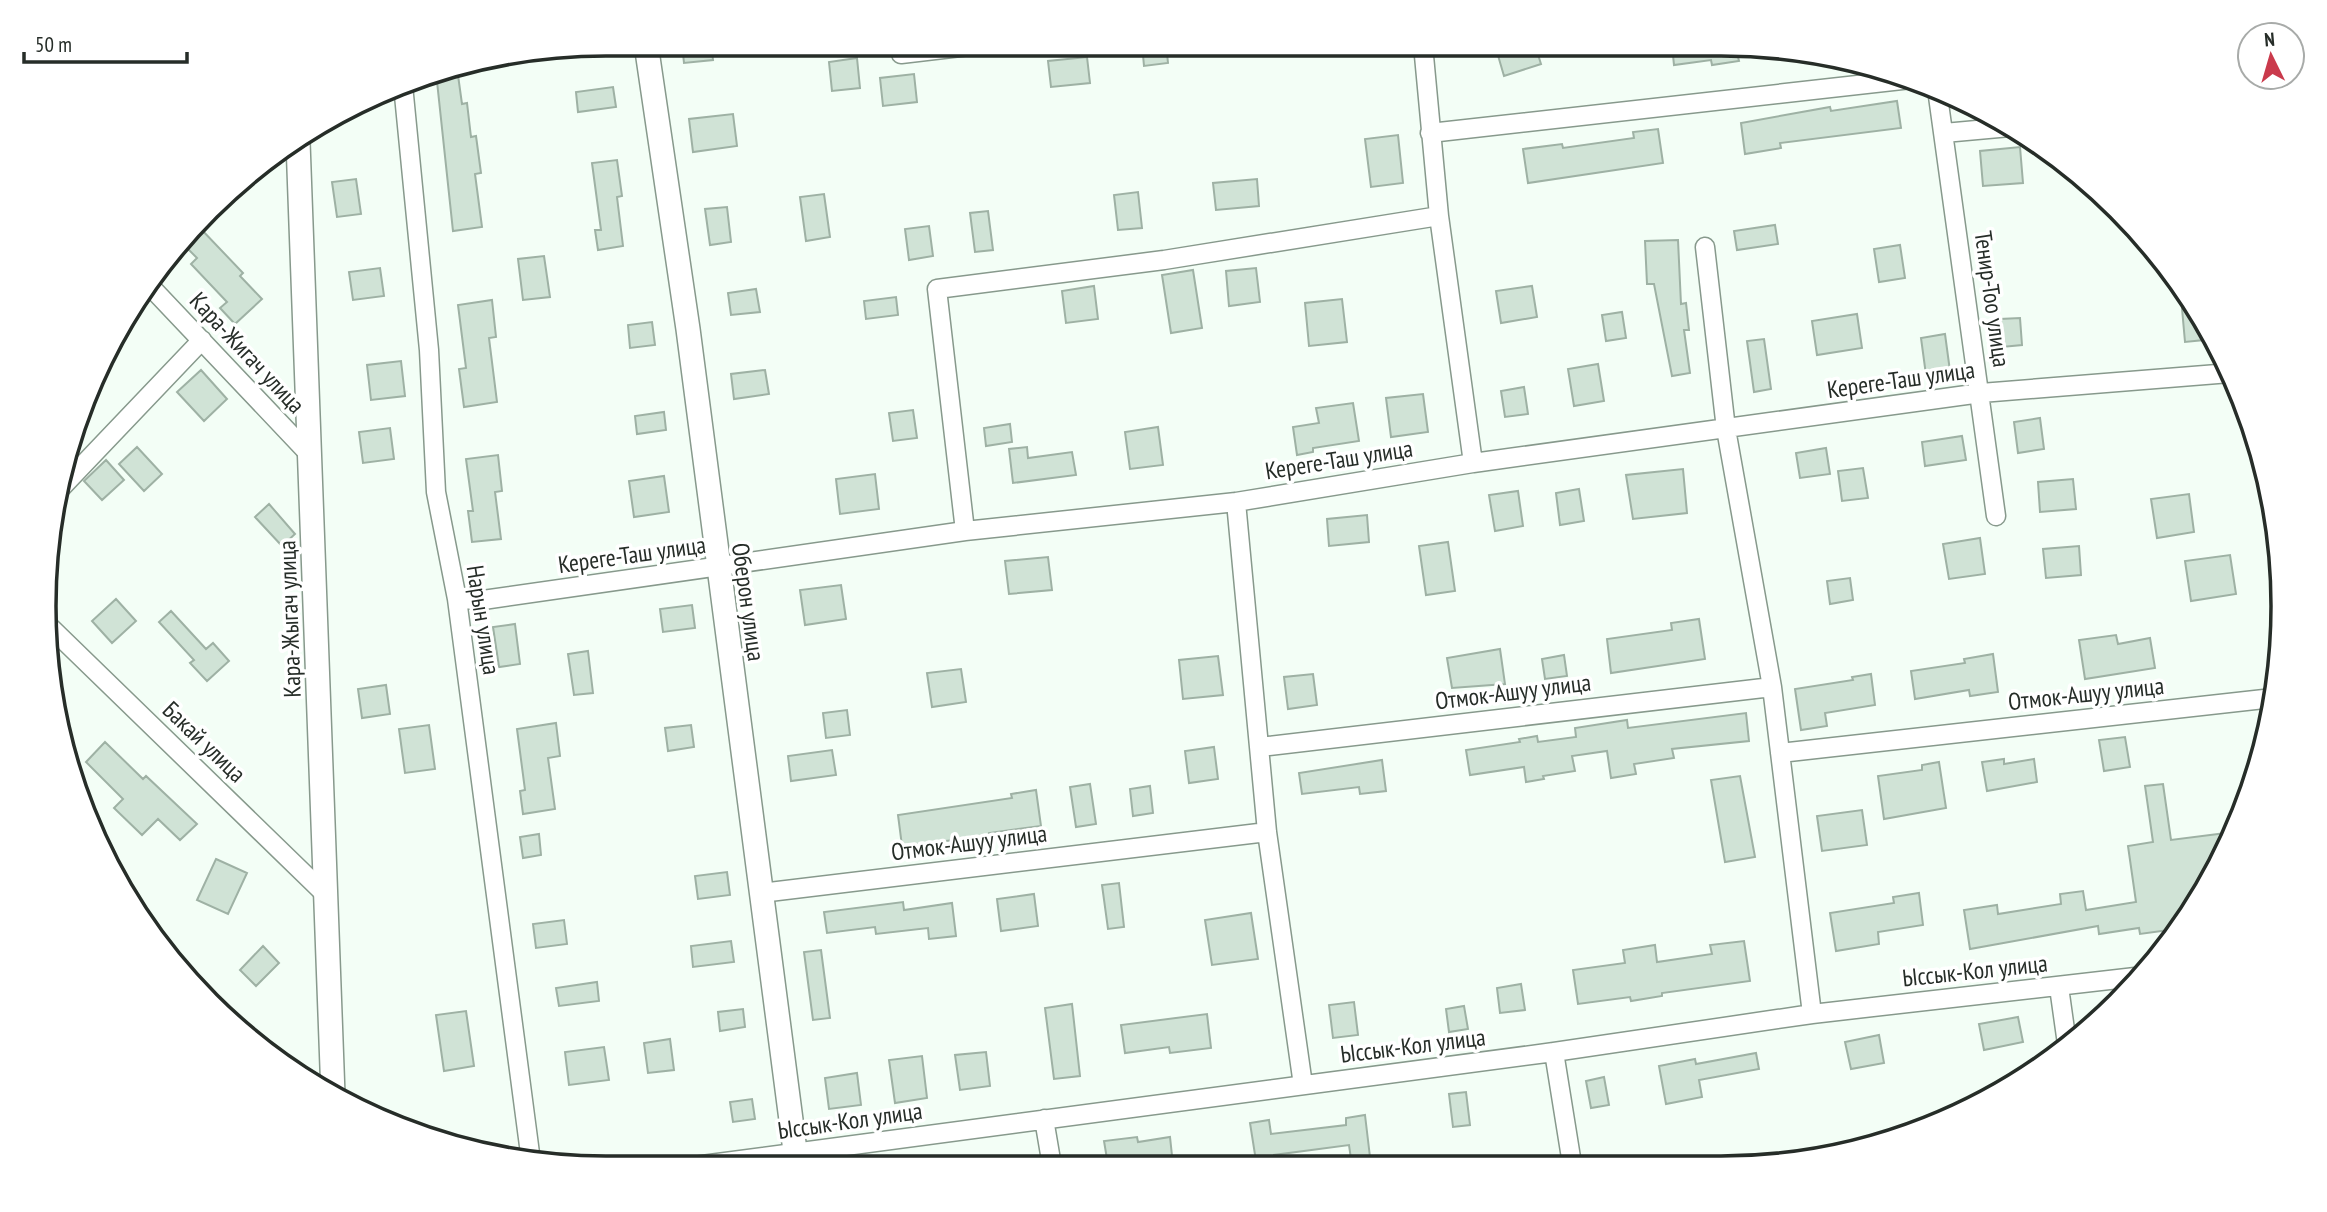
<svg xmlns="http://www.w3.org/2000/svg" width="2327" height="1212" font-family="'PT Sans Narrow',sans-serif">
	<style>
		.building { fill: #d0e3d6; stroke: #9eb1a4; stroke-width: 2 }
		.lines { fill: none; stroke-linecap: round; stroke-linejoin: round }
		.minor-casing { stroke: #87998c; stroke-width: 21 }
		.tertiary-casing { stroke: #87998c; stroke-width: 26 }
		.minor { stroke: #fff; stroke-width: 18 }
		.tertiary { stroke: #fff; stroke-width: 23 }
		.labels { text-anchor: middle; stroke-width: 7; stroke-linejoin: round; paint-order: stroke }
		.street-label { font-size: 24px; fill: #262d28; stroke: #fff }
		.rim { fill: none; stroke: #262d28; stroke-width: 3.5 }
	</style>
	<rect width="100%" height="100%" fill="#f3fef6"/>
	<path class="building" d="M682 44H711L713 60 684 63Z
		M1142 44H1166L1168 63 1144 66Z
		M1520 45H1535L1541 64 1504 76 1497 52Z
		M1672 45H1741L1742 56 1738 57 1739 61 1712 65 1711 60 1674 65Z
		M1087 57 1090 83 1051 87 1048 61Z
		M857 58 860 88 832 91 829 62Z
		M457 68 462 104 467 103 471 137 476 136 481 173 475 174 482 227 453 231 436 72Z
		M914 74 917 102 883 106 880 78Z
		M613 87 616 107 578 112 576 92Z
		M1897 101 1901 128 1780 143 1781 148 1745 154 1741 123 1830 107 1831 111Z
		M733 114 737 146 693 152 689 119Z
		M1658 129 1663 163 1528 183 1523 149 1562 144 1563 148 1634 138 1633 132Z
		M1398 135 1403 183 1371 187 1365 139Z
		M2020 147 2023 183 1983 186 1980 151Z
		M617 160 622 196 617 197 623 246 598 250 595 230H601L592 163Z
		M356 179 361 214 337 217 332 182Z
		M1257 179 1259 206 1216 210 1213 183Z
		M1138 192 1142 228 1118 230 1114 195Z
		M824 194 830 237 806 241 800 197Z
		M727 207 731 242 710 245 705 209Z
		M988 211 993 250 975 252 970 213Z
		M1775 225 1778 244 1737 250 1734 231Z
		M929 226 933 256 909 260 905 229Z
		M200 228 243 273 240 276 262 299 235 324 220 308 227 302 191 264 197 258 184 245Z
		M1678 240 1681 304 1686 303 1689 330H1684L1690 373 1672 376 1654 284H1647L1645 241Z
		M1900 245 1905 278 1879 282 1874 249Z
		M544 256 550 297 523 300 518 259Z
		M380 268 384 296 353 300 349 272Z
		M1256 268 1260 302 1229 306 1226 271Z
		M1193 270 1202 328 1171 333 1162 275Z
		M1094 286 1098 319 1066 323 1062 291Z
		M1532 286 1537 317 1501 323 1496 291Z
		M2180 286 2202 317 2204 340 2185 342Z
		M756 289 760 312 731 315 728 293Z
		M896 297 898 315 866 319 864 301Z
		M1342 299 1347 342 1309 346 1305 303Z
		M492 300 496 337 489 338 497 402 464 407 459 369 466 368 458 305Z
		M1622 312 1626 338 1606 341 1602 315Z
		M1857 314 1862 348 1817 355 1812 321Z
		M2020 318 2022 345 2002 347 2000 319Z
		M652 322 655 345 630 348 628 325Z
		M1945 334 1950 371 1926 375 1921 338Z
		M1764 339 1771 389 1754 392 1747 341Z
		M401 361 405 396 371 400 367 365Z
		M1598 364 1604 401 1574 406 1568 369Z
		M201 370 227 399 204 421 177 392Z
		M765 370 769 394 734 399 731 374Z
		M1524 387 1528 414 1505 417 1501 391Z
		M1423 394 1428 432 1391 437 1386 398Z
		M1353 403 1359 441 1313 448V452L1297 455 1293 427 1319 423 1316 408Z
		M913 410 917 438 893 441 889 413Z
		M664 412 666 430 637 434 635 416Z
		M2040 418 2044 449 2018 453 2014 422Z
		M1010 424 1012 442 986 446 984 428Z
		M1158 427 1163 465 1130 469 1125 432Z
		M390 428 394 459 363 463 359 432Z
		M1962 436 1966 460 1925 466 1922 442Z
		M137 447 162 474 144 491 119 464Z
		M1027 447 1028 458 1072 452 1076 475 1013 483 1009 449Z
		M1826 448 1830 474 1800 478 1796 453Z
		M498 455 502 491 495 492 501 539 472 542 468 511H473L466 459Z
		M106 460 124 480 102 500 84 481Z
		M1863 468 1868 498 1842 501 1838 471Z
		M1683 469 1687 513 1633 519 1626 475Z
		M875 474 879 509 840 514 836 479Z
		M664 476 669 512 634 517 629 481Z
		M2073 479 2076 509 2040 512 2038 482Z
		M1579 489 1584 521 1560 525 1556 493Z
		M1518 491 1523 526 1495 531 1489 495Z
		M2189 494 2194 532 2157 538 2151 499Z
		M269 504 295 534 282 546 255 517Z
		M1367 515 1369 542 1329 546 1327 519Z
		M1980 538 1985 574 1949 579 1943 544Z
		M1448 542 1455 591 1426 595 1419 546Z
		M2079 546 2081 575 2046 578 2043 549Z
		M2230 555 2236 594 2191 601 2185 561Z
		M1048 557 1052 590 1009 594 1005 561Z
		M1850 578 1853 600 1830 604 1827 581Z
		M841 585 846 619 805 625 800 590Z
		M116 599 136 621 112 643 92 621Z
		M692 605 695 628 663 632 660 609Z
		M171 611 206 649 213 643 229 661 207 681 190 663 194 660 159 622Z
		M1699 619 1705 659 1611 673 1607 639 1672 630 1671 623Z
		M515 624 520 664 499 667 493 627Z
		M2116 635 2118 644 2150 638 2155 668 2085 679 2079 640Z
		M1500 649 1505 684 1452 688 1447 658Z
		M588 651 593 693 574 695 568 654Z
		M1993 654 1998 692 1970 696 1969 690 1915 699 1911 671 1965 663 1964 659Z
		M1564 655 1567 676 1545 679 1542 659Z
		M1218 656 1223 695 1183 699 1179 660Z
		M961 669 966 702 932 707 927 673Z
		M1313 674 1317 705 1288 709 1284 677Z
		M1871 674 1875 705 1825 713 1827 726 1801 730 1795 689 1853 680 1852 677Z
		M386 685 390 714 362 718 358 689Z
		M847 710 850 735 826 738 823 713Z
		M1746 713 1749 741 1672 749 1674 758 1634 764 1636 774 1611 778 1607 751 1572 756 1575 771 1543 776 1544 779 1526 782 1524 767 1470 775 1466 750 1520 742 1519 739 1537 736 1538 742 1576 737 1575 728 1627 720 1628 728Z
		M556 723 560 756 548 758 555 809 523 814 520 791 525 790 517 729Z
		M429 725 435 769 405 773 399 729Z
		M691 725 694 747 668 751 665 728Z
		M2125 737 2130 767 2104 771 2099 740Z
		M105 742 143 779 146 776 197 824 180 840 158 819 142 835 114 808 123 799 86 762Z
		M1214 747 1218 779 1189 783 1185 751Z
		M832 750 836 775 791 781 788 756Z
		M2004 759V764L2034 759 2037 782 1987 791 1982 762Z
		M1382 760 1386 791 1360 794 1359 787 1302 794 1299 773Z
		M1939 762 1946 808 1884 819 1878 776 1922 770V765Z
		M1740 776 1755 857 1725 862 1711 780Z
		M1090 784 1096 824 1076 827 1070 787Z
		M2163 784 2171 840 2234 832 2225 855 2176 929 2140 934 2139 928 2099 934 2098 926 1970 949 1964 910 1997 905 1998 914 2061 904 2060 894 2083 891 2086 910 2136 902 2128 846 2153 842 2145 786Z
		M1150 786 1153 813 1133 816 1130 789Z
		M1036 790 1041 826 989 833V836L902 846 898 815 1012 798 1011 794Z
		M1862 810 1867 845 1822 851 1817 816Z
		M539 834 541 855 523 858 520 837Z
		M216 859 247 873 228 914 197 900Z
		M727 872 730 895 698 899 695 876Z
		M1119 883 1124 927 1108 929 1102 885Z
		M1919 893 1923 925 1878 932 1879 944 1836 951 1830 913 1894 903 1893 897Z
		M1034 894 1038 926 1001 931 997 899Z
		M903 902 904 910 952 903 956 936 929 939 928 928 876 934 875 927 827 933 824 912Z
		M1251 913 1258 959 1212 965 1205 920Z
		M564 920 567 944 536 948 533 924Z
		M731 941 734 962 693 967 691 946Z
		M1744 941 1750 981 1662 993V996L1631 1001 1630 997 1578 1004 1573 970 1625 963 1623 950 1655 945 1657 962 1712 954 1710 945Z
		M263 946 279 963 256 986 240 970Z
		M821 950 830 1018 813 1020 804 952Z
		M597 982 599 1001 559 1006 556 988Z
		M1521 984 1525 1010 1500 1013 1497 988Z
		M1354 1002 1358 1035 1333 1038 1329 1005Z
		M1072 1004 1080 1076 1054 1079 1045 1008Z
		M1464 1006 1468 1029 1449 1032 1446 1009Z
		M743 1009 745 1027 720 1031 718 1012Z
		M466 1011 474 1066 444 1071 436 1015Z
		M1207 1014 1211 1048 1170 1053 1169 1047 1125 1053 1121 1025Z
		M2018 1017 2023 1042 1984 1050 1979 1024Z
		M1879 1035 1884 1063 1851 1069 1845 1042Z
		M670 1039 674 1070 648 1073 644 1043Z
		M604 1047 609 1080 569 1085 565 1052Z
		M986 1052 990 1086 960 1090 955 1055Z
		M1756 1053 1759 1069 1699 1080 1702 1097 1666 1104 1659 1066 1695 1059 1696 1064Z
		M922 1056 927 1098 895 1103 889 1060Z
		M857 1073 861 1105 829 1109 825 1078Z
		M1604 1077 1609 1105 1591 1108 1586 1081Z
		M1466 1092 1470 1125 1453 1127 1449 1094Z
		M752 1099 755 1119 733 1122 730 1102Z
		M1365 1115 1370 1157 1351 1159 1349 1145 1274 1155V1159L1256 1161 1250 1123 1269 1120 1271 1134 1346 1125V1118Z
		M1137 1137 1138 1142 1170 1137 1173 1165H1108L1104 1141Z"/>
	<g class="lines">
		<defs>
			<path id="minor" d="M899 44 901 54 986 44
				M1423 45 1439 216 1473 463
				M403 85 429 350 436 492 457 599 531 1161
				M1937 89 1996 516
				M1430 133 1911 79
				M1944 133 2010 127
				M1705 247 1726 429 1772 687 1812 1014
				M148 284 311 456
				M60 489 202 340
				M1236 502 1267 832 1303 1085
				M965 531 937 289 1164 260 1439 216
				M457 599 483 600 965 531 1236 502 1473 463 1981 393 2230 373
				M47 624 326 895
				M1260 747 1772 687
				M1780 753 2273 698
				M761 893 1267 832
				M2059 987 2067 1044
				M1554 1052 1572 1164
				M1044 1119 1052 1166
				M687 1167 1554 1052 1812 1014 2144 976"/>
			<path id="tertiary" d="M646 44 688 329 797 1166
				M298 142 333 1095"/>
		</defs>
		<use href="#minor" class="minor-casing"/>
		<use href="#tertiary" class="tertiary-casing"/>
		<use href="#minor" class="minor"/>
		<use href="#tertiary" class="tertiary"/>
	</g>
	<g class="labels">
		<g class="street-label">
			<text transform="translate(1992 299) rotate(82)" y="8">Тенир-Тоо улица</text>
			<text transform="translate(247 353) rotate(47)" y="8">Кара-Жигач улица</text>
			<text transform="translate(1901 380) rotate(-8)" y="8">Кереге-Таш улица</text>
			<text transform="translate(1339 460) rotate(-9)" y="8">Кереге-Таш улица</text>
			<text transform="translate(632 555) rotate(-8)" y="8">Кереге-Таш улица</text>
			<text transform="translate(748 602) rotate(82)" y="8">Оберон улица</text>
			<text transform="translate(290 619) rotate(-92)" y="8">Кара-Жыгач улица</text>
			<text transform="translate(483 620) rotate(81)" y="8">Нарын улица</text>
			<text transform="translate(1513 692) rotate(-7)" y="8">Отмок-Ашуу улица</text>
			<text transform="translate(2086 694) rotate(-6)" y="8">Отмок-Ашуу улица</text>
			<text transform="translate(204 742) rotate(44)" y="8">Бакай улица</text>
			<text transform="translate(969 843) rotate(-7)" y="8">Отмок-Ашуу улица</text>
			<text transform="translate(1975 971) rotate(-6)" y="8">Ыссык-Кол улица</text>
			<text transform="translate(1413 1046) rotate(-7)" y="8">Ыссык-Кол улица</text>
			<text transform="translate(850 1121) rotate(-8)" y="8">Ыссык-Кол улица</text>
		</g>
	</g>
	<path d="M0 0H2327V1212H0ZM606 56H1721A550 550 0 0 1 2271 606V606A550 550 0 0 1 1721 1156H606A550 550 0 0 1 56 606V606A550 550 0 0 1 606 56Z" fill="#fff" fill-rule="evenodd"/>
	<path class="rim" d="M606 56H1721A550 550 0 0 1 2271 606V606A550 550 0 0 1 1721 1156H606A550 550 0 0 1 56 606V606A550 550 0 0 1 606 56Z"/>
	<g transform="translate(2271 56) rotate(355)"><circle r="33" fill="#ffffff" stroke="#a8aba9" stroke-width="2"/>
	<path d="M0-5L12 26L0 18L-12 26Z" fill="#ca3a4c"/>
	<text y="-10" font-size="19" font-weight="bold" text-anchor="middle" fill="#262d28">N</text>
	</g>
	<path d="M24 52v10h163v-10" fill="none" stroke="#262d28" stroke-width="3.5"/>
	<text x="35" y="52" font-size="21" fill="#262d28" stroke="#ffffff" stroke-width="5" paint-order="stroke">50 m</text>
</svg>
